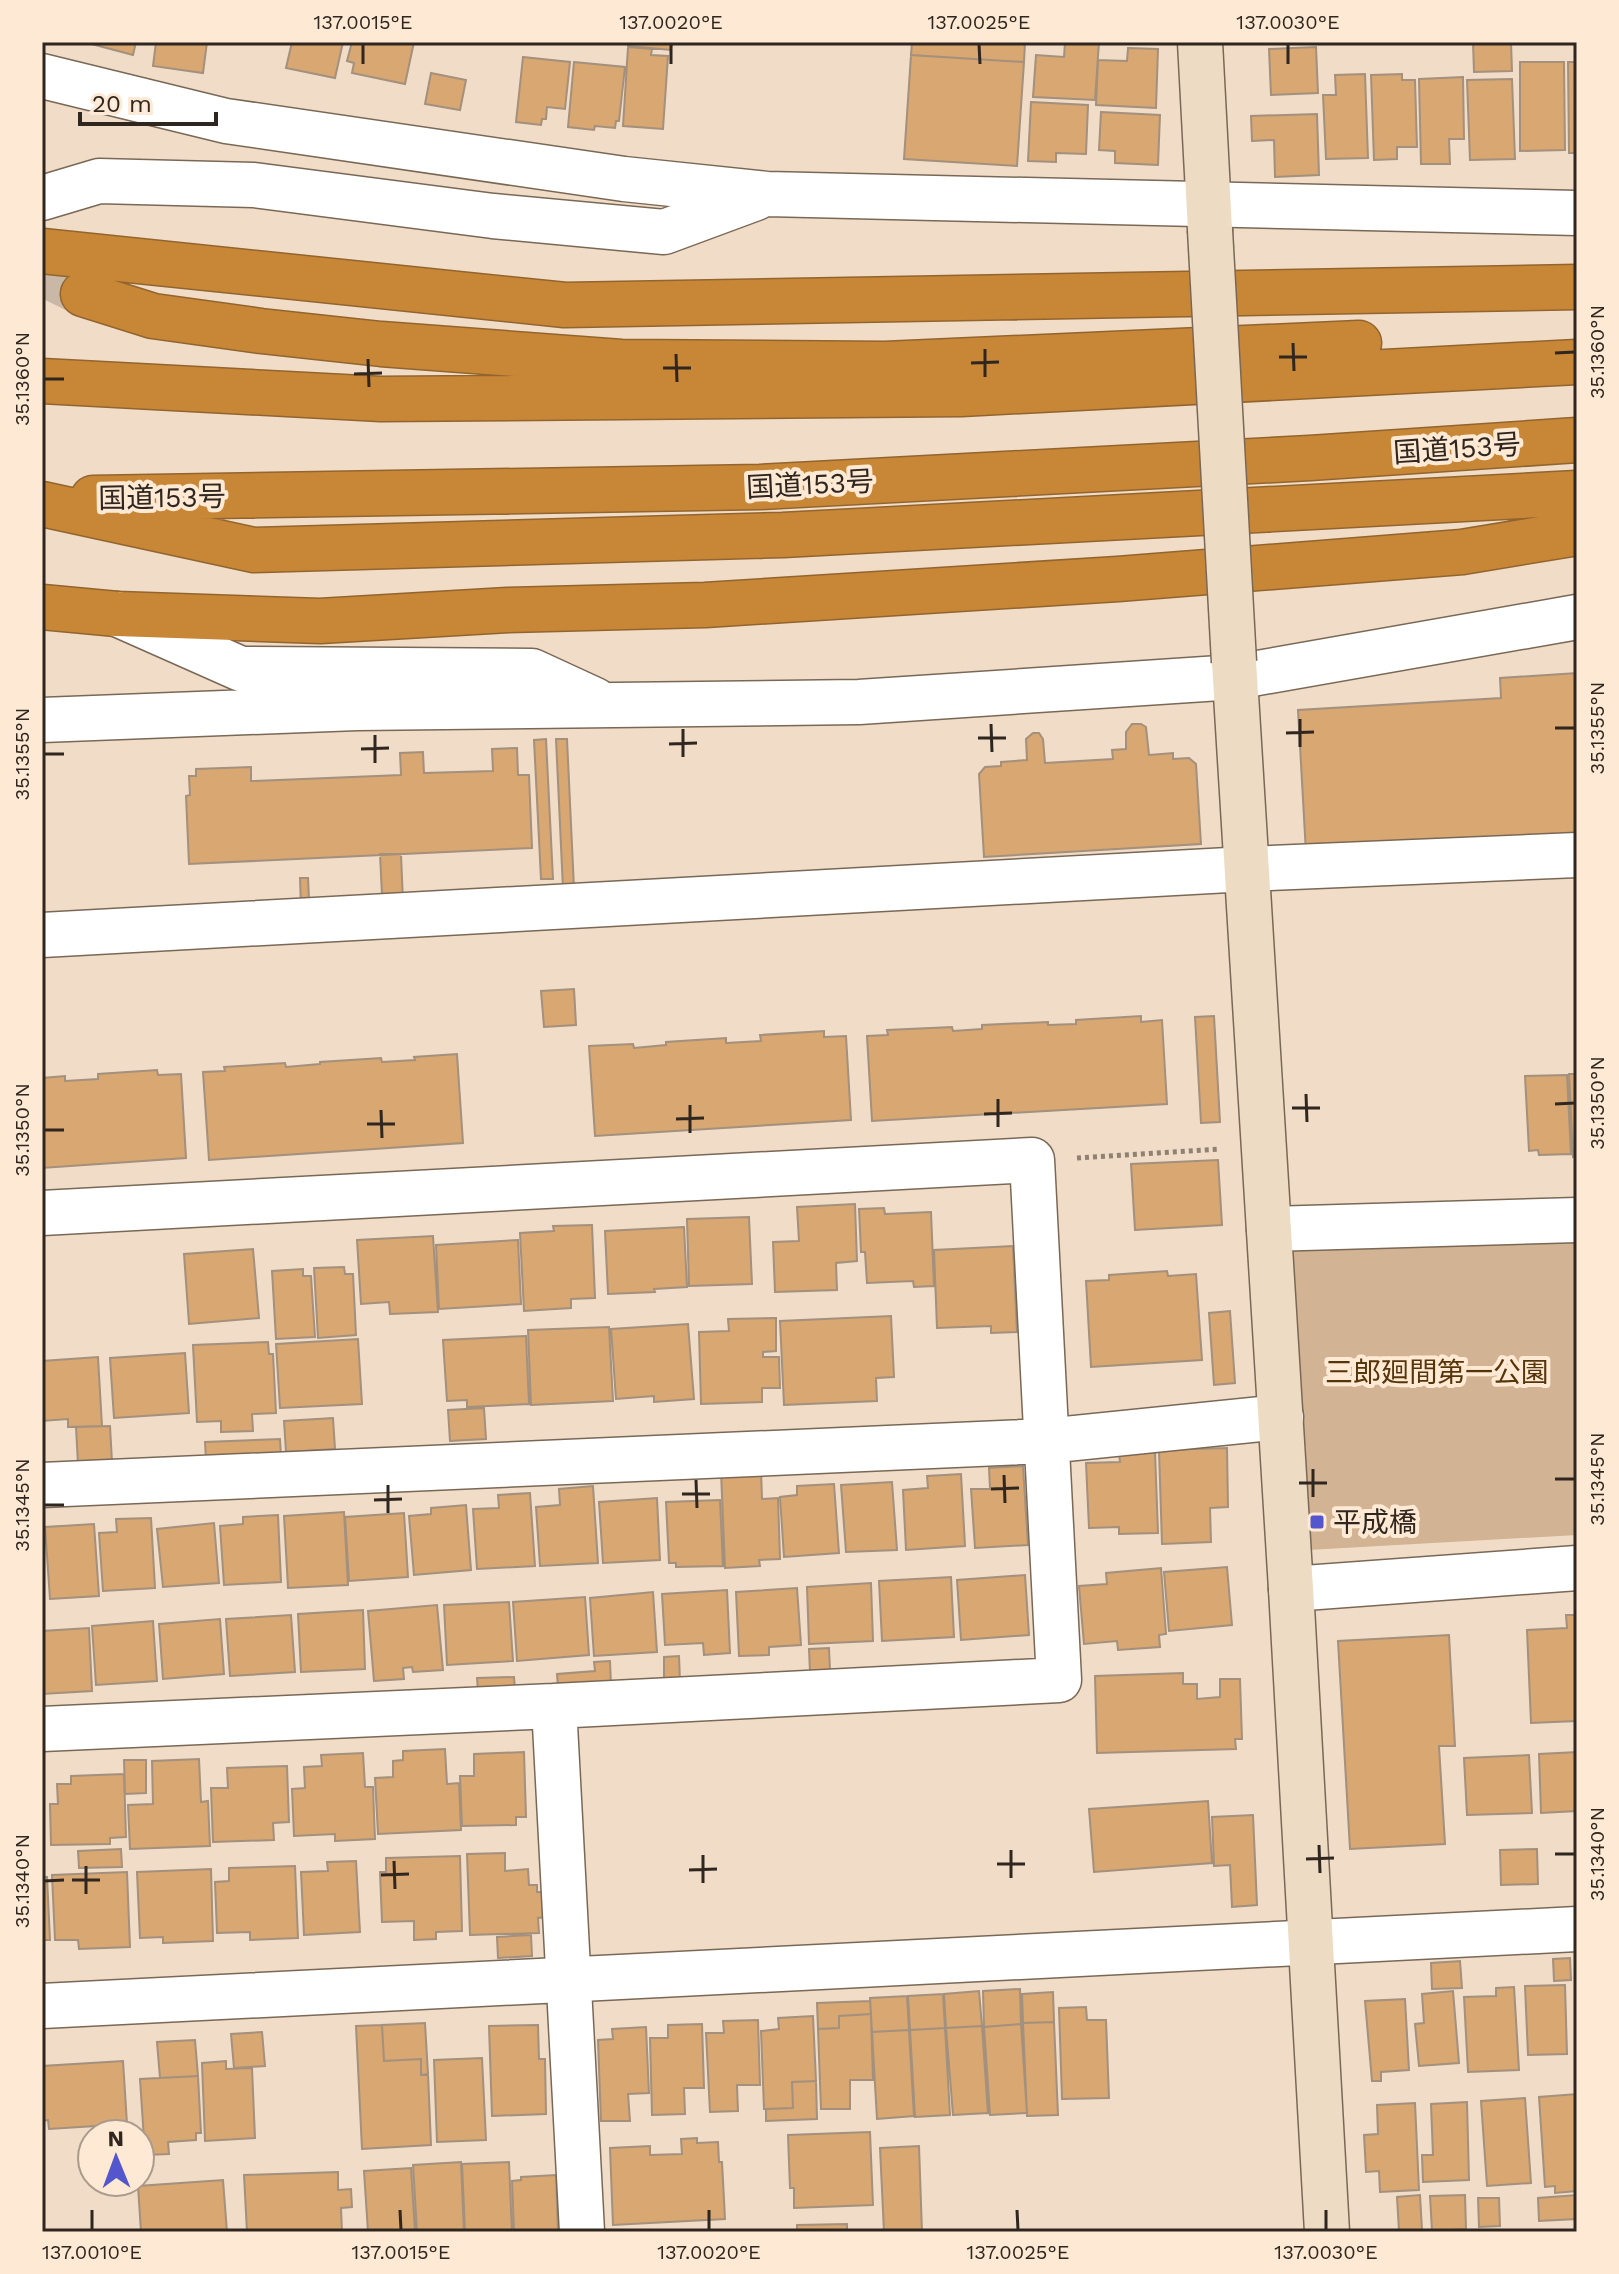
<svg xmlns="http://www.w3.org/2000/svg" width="1619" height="2274" font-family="'Work Sans','Noto Sans JP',sans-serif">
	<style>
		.green { fill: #d2b393 }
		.building { fill: #d9a771; stroke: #a3907d; stroke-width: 2 }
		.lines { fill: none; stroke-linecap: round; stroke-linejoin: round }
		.highway-tunnel { stroke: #c9b8a5; stroke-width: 44; stroke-dasharray: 44 22; stroke-linecap: butt }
		.street-casing { stroke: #7a6856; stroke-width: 47 }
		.secondary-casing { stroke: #7a6856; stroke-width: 47 }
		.highway-casing { stroke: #92652f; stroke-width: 47 }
		.path { stroke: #8f8173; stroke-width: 5; stroke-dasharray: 4 4; stroke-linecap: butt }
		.street { stroke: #fff; stroke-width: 44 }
		.secondary { stroke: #eedbc3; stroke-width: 44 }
		.highway { stroke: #c88637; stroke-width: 44 }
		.secondary-bridge-casing { stroke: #7a6856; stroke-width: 47; stroke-linecap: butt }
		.secondary-bridge { stroke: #eedbc3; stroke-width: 44 }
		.ticks { fill: none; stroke: #2f271f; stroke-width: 3 }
		.poi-dot { fill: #5456cd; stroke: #fee9d4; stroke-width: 3 }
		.labels { text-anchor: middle; stroke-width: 8; stroke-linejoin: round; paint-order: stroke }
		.street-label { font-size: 28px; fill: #2f271f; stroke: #fee9d4 }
		.park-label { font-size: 28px; fill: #57350a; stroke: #fee9d4 }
		.poi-label { font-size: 28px; fill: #2f271f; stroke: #fee9d4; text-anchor: start }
		.neatline { fill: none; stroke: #2f271f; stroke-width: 3 }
		.ticks-label { font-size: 20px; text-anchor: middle; fill: #2f271f }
	</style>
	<rect width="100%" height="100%" fill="#f0dcc7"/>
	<path class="green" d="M1577 1227V1535L1308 1550 1290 1239Z"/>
	<path class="building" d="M84 42H136L133 55Z
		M156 42H207L203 73 153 66Z
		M292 42H343L335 78 286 68Z
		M352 42H414L405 84 352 73 354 63 347 61Z
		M628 42H672L671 50 628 46Z
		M912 42H1025L1024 62 911 55Z
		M1065 42H1099L1095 100 1033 97 1036 55 1064 57Z
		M1473 42H1511L1512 71 1474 72Z
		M628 47 652 49 651 55 668 56 663 129 623 126Z
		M1316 47 1318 93 1271 95 1269 49Z
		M1128 48 1158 49 1156 108 1096 105 1098 60 1127 61Z
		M911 55 1024 62 1017 166 904 159Z
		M523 57 570 62 565 109 547 107 546 119H542L541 125 516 122Z
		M574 62 625 67 619 121H616L615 128 595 126 594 130 568 127Z
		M1520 62H1564L1565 150 1520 151Z
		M1568 62H1577V153H1569Z
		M431 73 466 80 460 110 425 104Z
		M1365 74 1368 158 1326 159 1323 95H1336L1335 75Z
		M1402 74V80H1415L1417 147H1397V159L1374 160 1371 75Z
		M1463 77 1464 139H1449L1450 164H1421L1419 79Z
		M1512 79 1515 159 1470 160 1467 80Z
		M1031 102 1088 105 1086 154 1056 153V162L1028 161Z
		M1101 112 1160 115 1158 165 1115 163V151L1099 150Z
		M1317 114 1319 175 1275 177 1274 140 1252 141 1251 116Z
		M1577 673V837L1306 853 1298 710 1501 698 1500 678Z
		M1132 724H1141L1146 727 1149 755 1173 753V759L1189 758 1196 764 1201 844 984 857 979 774 985 767 1001 766V762L1027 760 1026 739 1033 733H1039L1043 739 1045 763 1113 759 1112 750 1126 749V732Z
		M546 739 553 879H541L534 740Z
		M556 739H567L574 888 563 889Z
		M517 748 518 775H529L532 848 189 864 186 796 190 795 189 776H196V769L251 767V781L401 775 400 753 423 752 424 773 493 771 492 749Z
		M380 854H401L403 902 301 907 300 878H308L309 899 382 895Z
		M574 989 576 1025 544 1027 541 991Z
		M1141 1016V1022L1162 1020 1167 1104 872 1121 867 1036 888 1035 887 1030 952 1027 953 1031 982 1029V1025L1048 1022V1025L1076 1024V1020Z
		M1214 1016 1220 1122 1201 1123 1195 1017Z
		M824 1031V1037L846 1036 851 1120 595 1136 589 1046 633 1044 634 1048 666 1045V1042L726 1038V1043L761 1041 760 1035Z
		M457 1054 463 1143 209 1160 203 1072 225 1071 224 1067 285 1063 286 1067 320 1064V1062L381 1058 382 1062 415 1060 414 1057Z
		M157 1070 158 1075 181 1074 186 1158 42 1168V1078L65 1076V1081L98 1079V1074Z
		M1569 1074H1577V1156L1573 1157Z
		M1567 1075 1571 1154 1539 1155 1538 1150 1529 1151 1525 1076Z
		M1218 1160 1222 1225 1135 1230 1131 1164Z
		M855 1204 857 1261 836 1263 837 1290 775 1292 773 1242 799 1241 797 1207Z
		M884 1208 885 1214 931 1212 934 1286 914 1287 913 1281 867 1283 865 1252H861L859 1209Z
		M749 1217 752 1284 689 1286 687 1219Z
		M592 1225 595 1298 571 1299V1308L524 1311 520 1233 554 1231 553 1226Z
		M684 1227 687 1287 654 1289 655 1292 608 1294 605 1231Z
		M433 1236 438 1312 390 1314 389 1302 361 1304 357 1240Z
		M518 1240 521 1304 439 1309 436 1245Z
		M1013 1246 1017 1332 991 1333V1326L937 1328 934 1250Z
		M253 1249 259 1318 189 1324 184 1254Z
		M344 1267 345 1274H353L356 1335 318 1338 314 1268Z
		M303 1269V1276H311L315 1337 276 1339 272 1271Z
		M1167 1271 1168 1276 1196 1274 1202 1360 1091 1367 1086 1281 1109 1280V1275Z
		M1230 1311 1235 1383 1214 1385 1209 1313Z
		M891 1316 894 1377 876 1378 877 1401 784 1405 780 1321Z
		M776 1318V1351L763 1352V1357H779L780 1388H762V1402L701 1404 699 1332 729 1331 728 1319Z
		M688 1324 694 1399 654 1402V1396L616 1399 611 1329Z
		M609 1327 613 1401 531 1405 528 1330Z
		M526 1336 529 1404 467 1407V1400L447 1401 443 1340Z
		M358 1339 362 1404 280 1408 276 1344Z
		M268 1342 269 1354H273L276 1413 252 1414 253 1431 221 1432V1421L197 1422 193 1345Z
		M185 1353 189 1413 114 1418 110 1358Z
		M98 1357 102 1426 68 1427V1419L42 1421V1361Z
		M484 1408 486 1439 450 1441 448 1410Z
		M333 1418 335 1449 286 1452 284 1421Z
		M110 1426 112 1462 78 1464 76 1427Z
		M280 1439 281 1457 206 1460 205 1442Z
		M1227 1448 1228 1507 1210 1508 1211 1542 1162 1544 1159 1450Z
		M1155 1452 1158 1533 1119 1534V1527L1089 1528 1086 1463 1120 1462 1119 1453Z
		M1023 1466 1028 1545 975 1548 971 1489H990L989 1468Z
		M761 1470 762 1499 778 1498 780 1559 759 1560 760 1566 725 1568 721 1472Z
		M961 1474 965 1546 906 1550 903 1490 928 1488 927 1476Z
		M892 1482 897 1550 846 1552 841 1485Z
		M834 1484 839 1553 784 1557 780 1497 797 1495V1486Z
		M593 1486 598 1563 540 1566 536 1507 560 1505 559 1489Z
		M530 1493 535 1566 477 1569 473 1509 499 1508 498 1495Z
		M657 1498 660 1560 603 1563 599 1502Z
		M720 1500 723 1566 676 1567V1563H669L666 1502Z
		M466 1505 471 1570 414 1575 409 1516 431 1514V1508Z
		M344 1512 348 1585 288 1588 284 1516Z
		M404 1513 408 1577 349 1581 345 1517Z
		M278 1515 281 1582 224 1585 220 1526 243 1524V1517Z
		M151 1518 155 1588 103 1591 99 1533 117 1532 116 1519Z
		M214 1523 219 1583 163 1587 157 1529Z
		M94 1524 99 1596 50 1599 45 1527Z
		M1227 1567 1232 1625 1169 1631 1164 1572Z
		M1161 1568 1166 1634 1159 1635 1160 1647 1118 1650 1117 1641 1084 1644 1079 1586 1107 1584 1106 1573Z
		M1025 1575 1029 1635 961 1640 957 1580Z
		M951 1577 954 1637 882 1641 879 1581Z
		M871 1583 873 1641 809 1644 807 1587Z
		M797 1588 801 1645 769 1647V1655L739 1656 736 1592Z
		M727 1590 730 1653 704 1655 703 1643 665 1645 662 1594Z
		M653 1592 657 1652 594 1656 590 1598Z
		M585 1597 589 1655 517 1661 513 1602Z
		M509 1602 513 1661 447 1665 444 1605Z
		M437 1605 443 1670 413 1672 412 1667 403 1668 404 1679 374 1681 368 1611Z
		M363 1610 365 1669 301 1672 298 1614Z
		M291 1615 295 1672 230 1676 226 1619Z
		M1566 1615H1577V1721L1531 1723 1527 1630 1567 1628Z
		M220 1619 224 1674 163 1679 159 1624Z
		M153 1621 157 1681 96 1685 92 1626Z
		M89 1628 92 1691 42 1694V1631Z
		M1449 1635 1455 1746H1439L1445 1844 1350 1849 1338 1641Z
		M829 1648 830 1670 810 1672 809 1649Z
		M679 1656 680 1681 664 1682V1657Z
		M610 1661 611 1685 558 1688 557 1674 595 1671 594 1662Z
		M1183 1673V1684H1197V1699L1220 1697V1679H1240L1242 1739H1235L1236 1749 1097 1753 1095 1676Z
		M514 1677 515 1689 478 1691 477 1678Z
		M445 1749 447 1784 459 1783 461 1830 378 1834 375 1778 393 1777V1761L403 1760V1751Z
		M524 1752 526 1817H516V1825L462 1826 460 1776H474V1754Z
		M1577 1752V1811L1541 1813 1539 1754Z
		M363 1753 365 1787H373L375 1839 335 1841V1834L294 1836 292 1789 305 1788 304 1767 322 1766 321 1755Z
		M1529 1755 1532 1813 1467 1815 1464 1758Z
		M199 1759 201 1802 208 1801 210 1846 130 1849 128 1805 153 1804 152 1761Z
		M124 1760H146V1793L125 1794Z
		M287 1766 289 1822 273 1823 274 1840 213 1842 211 1788H228L227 1768Z
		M124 1774 126 1837 110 1838V1844L51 1845 50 1804H58L57 1784H71V1776Z
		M1208 1801 1212 1863 1094 1872 1089 1809Z
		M1253 1815 1257 1905 1232 1907 1230 1865 1214 1866 1212 1817Z
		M121 1849 122 1867 79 1868 78 1851Z
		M1537 1849 1538 1884 1501 1885 1500 1850Z
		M505 1853V1871L528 1869 529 1885H537V1892H547V1917L538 1918 539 1933 470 1935 467 1854Z
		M460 1856 462 1931 436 1932V1939L414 1940V1921L382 1922 380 1872H386V1858Z
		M356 1861 360 1932 304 1935 301 1872 328 1871 327 1862Z
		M295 1866 298 1938 250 1940V1932L217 1933 215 1882 229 1881V1868Z
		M211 1869 213 1941 163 1943V1937L140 1938 137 1872Z
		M127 1872 130 1947 79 1949 78 1940H55L52 1875Z
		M42 1877H47L50 1940H42Z
		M531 1935 532 1956 498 1958 497 1937Z
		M1570 1958 1571 1980 1554 1981 1553 1959Z
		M1460 1961 1462 1988 1432 1989 1431 1963Z
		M1565 1985 1567 2054 1528 2055 1525 1986Z
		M1514 1987 1519 2070 1468 2072 1464 1997 1496 1996V1988Z
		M1020 1989 1021 2024 984 2027 983 1991Z
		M979 1991 982 2026 946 2028 944 1994Z
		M1453 1991 1459 2063 1419 2066 1415 2024 1424 2023 1422 1994Z
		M1053 1992 1054 2022 1023 2023 1022 1994Z
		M943 1994 945 2028 910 2030 908 1996Z
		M907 1996 909 2030 872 2032 870 1998Z
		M1405 1999 1409 2070 1381 2072V2081H1372L1365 2001Z
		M870 2001 871 2014 839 2016V2028L818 2029 817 2003Z
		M1086 2007 1087 2020H1106L1109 2098 1062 2099 1059 2008Z
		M871 2014 873 2080H850V2109H821L818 2029 839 2028V2016Z
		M813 2016 816 2081 792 2082 793 2108 764 2109 761 2031 779 2029 778 2018Z
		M758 2020 760 2085H737L738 2111 710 2112 706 2033H724L723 2021Z
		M1054 2022 1058 2115 1027 2116 1023 2023Z
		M425 2023 428 2074 421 2075V2059L384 2061 382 2025Z
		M702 2024 704 2088H684L685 2114 652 2115 650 2038H668V2025Z
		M1021 2024 1027 2113 990 2115 984 2027Z
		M382 2025 384 2061 421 2059V2075L428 2074 431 2145 362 2149 356 2026Z
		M538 2025 539 2059H545L546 2114 492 2116 489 2026Z
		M982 2026 988 2113 953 2115 946 2028Z
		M646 2027 649 2093 628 2094 630 2121H601L598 2040 613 2039 612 2029Z
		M945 2028 950 2115 915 2117 910 2030Z
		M909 2030 914 2116 877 2119 872 2032Z
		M262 2032 265 2066 234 2068 231 2034Z
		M195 2040 198 2076 160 2078 157 2042Z
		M482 2058 486 2140 437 2142 434 2060Z
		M123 2061 127 2124 49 2129 48 2120 42 2121V2066Z
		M226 2061V2069L252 2068 255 2138 205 2141 202 2063Z
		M198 2076 201 2133H196V2140L168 2142 169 2154 145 2155 140 2079Z
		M816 2081 817 2119 766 2121V2109L793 2108 792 2082Z
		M1577 2094V2191L1555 2193V2186L1545 2187 1539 2097Z
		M1525 2098 1531 2183 1487 2186 1481 2101Z
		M1467 2102 1469 2180 1423 2182 1422 2155H1433L1431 2104Z
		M1415 2103 1419 2190 1380 2192 1379 2171 1366 2172 1364 2135 1378 2134 1377 2105Z
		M870 2132 873 2205 794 2208V2188H790L788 2135Z
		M697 2138V2143L718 2142 719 2162H722L725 2219 613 2225 610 2148 650 2146V2155L682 2154 681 2139Z
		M919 2146 922 2232H884L880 2148Z
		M461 2162 464 2232H417L413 2165Z
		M509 2162 512 2232H465L462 2164Z
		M411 2168 415 2232H368L364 2171Z
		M338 2172V2190L351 2189 352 2207 341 2208 342 2232H247L244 2175Z
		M556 2175 558 2232H514L512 2181 521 2180V2177Z
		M223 2180 227 2232H141L138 2186Z
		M1420 2195 1422 2230 1399 2231 1397 2197Z
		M1465 2195 1466 2229 1432 2231 1430 2196Z
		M1577 2195V2219L1539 2221 1538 2198Z
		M1478 2198H1499L1500 2226 1479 2227Z
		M847 2224V2232H797V2225Z"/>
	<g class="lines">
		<path class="highway-tunnel" d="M42 274 83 294"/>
		<defs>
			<path id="street" d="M42 76 226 121 624 179 767 194 1577 213
				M42 198 99 181 254 185 493 216 664 232 756 198
				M117 614 241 669 532 671 595 700
				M42 720 357 708 859 702 1235 677 1577 617
				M42 935 1247 869 1577 855
				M42 1213 1032 1160 1059 1680 554 1706 42 1729
				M1269 1229 1577 1220
				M42 1485 1046 1441 1281 1417
				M1291 1589 1577 1568
				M554 1706 582 2232
				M42 2006 1577 1929"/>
			<path id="secondary" d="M1200 42 1210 230
				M1234 662 1291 1589 1327 2232"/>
			<path id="highway" d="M42 251 565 305 1577 287
				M83 294 153 316 261 331 381 344 621 362 885 364 1359 343
				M42 381 381 399 961 394 1577 362
				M93 498 760 487 1310 458 1577 440
				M42 504 254 550 783 535 1577 493
				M42 607 117 614 320 621 508 610 705 605 1118 579 1462 552 1577 533"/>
		</defs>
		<use href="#street" class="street-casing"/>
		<use href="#secondary" class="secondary-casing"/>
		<use href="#highway" class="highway-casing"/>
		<path class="path" d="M1077 1158 1219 1149"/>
		<use href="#street" class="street"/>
		<use href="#secondary" class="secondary"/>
		<use href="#highway" class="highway"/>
		<defs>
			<path id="secondary-bridge" d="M1210 230 1234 662"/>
		</defs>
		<use href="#secondary-bridge" class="secondary-bridge-casing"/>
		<use href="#secondary-bridge" class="secondary-bridge"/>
	</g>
	<path class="ticks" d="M363 44V64M671 44V64M979 44 980 64M1288 44V64M1293 343 1294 371M985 349V377M1555 353 1575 352M676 354 677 382M1279 357H1307M368 359 369 387M971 363 999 362M663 368H691M354 374 382 373M44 379H64M1300 719V747M991 724 992 752M1555 728H1575M683 729V757M1286 733 1314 732M375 735V763M978 738H1006M669 744 697 743M361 749 389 748M44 754H64M1306 1094 1307 1122M998 1099V1127M1555 1104 1575 1103M690 1105V1133M1292 1108H1320M381 1110 382 1138M984 1114 1012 1113M676 1119 704 1118M367 1124H395M44 1130H64M1313 1469V1497M1004 1475 1005 1503M1555 1479H1575M696 1480 697 1508M1299 1483H1327M388 1485V1513M991 1489 1019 1488M682 1494H710M374 1500 402 1499M44 1505H64M1319 1845 1320 1873M1011 1850V1878M1555 1854H1575M703 1855V1883M1306 1859 1334 1858M394 1861 395 1889M997 1864H1025M86 1866V1894M689 1870 717 1869M381 1875 409 1874M72 1880H100M44 1881 64 1880M92 2210V2230M400 2210 401 2230M709 2210V2230M1017 2210 1018 2230M1326 2210V2230"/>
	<rect class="poi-dot" x="1309" y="1514" width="16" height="16" rx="4"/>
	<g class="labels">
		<g class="street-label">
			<text transform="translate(1457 448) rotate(-4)" y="10">国道153号</text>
			<text transform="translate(810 484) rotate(-3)" y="10">国道153号</text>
			<text transform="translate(162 497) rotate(-1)" y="10">国道153号</text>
		</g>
		<g class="park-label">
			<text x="1437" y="1382">三郎廻間第一公園</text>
		</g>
		<g class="poi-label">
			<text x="1333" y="1532">平成橋</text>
		</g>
	</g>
	<rect width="1619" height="2274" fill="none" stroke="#fee9d4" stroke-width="88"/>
	<g transform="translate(116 2158) rotate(359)"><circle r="38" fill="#fee9d4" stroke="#ab9b8c" stroke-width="2"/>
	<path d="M0-6L14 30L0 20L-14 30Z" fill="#5456cd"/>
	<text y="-12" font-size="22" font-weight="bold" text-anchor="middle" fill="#2f271f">N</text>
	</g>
	<path d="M80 112v12h136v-12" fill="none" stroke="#2f271f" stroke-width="4"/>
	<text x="92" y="112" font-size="24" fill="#2f271f" stroke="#fee9d4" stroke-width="6" paint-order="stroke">20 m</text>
	<rect x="44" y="44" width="1531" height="2186" class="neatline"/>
	<g class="ticks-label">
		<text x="363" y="29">137.0015°E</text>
		<text x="671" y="29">137.0020°E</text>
		<text x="979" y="29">137.0025°E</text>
		<text x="1288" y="29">137.0030°E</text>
		<text transform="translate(1597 352) rotate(-90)" y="7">35.1360°N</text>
		<text transform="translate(22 379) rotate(-90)" y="7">35.1360°N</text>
		<text transform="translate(1597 728) rotate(-90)" y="7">35.1355°N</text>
		<text transform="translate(22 754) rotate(-90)" y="7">35.1355°N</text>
		<text transform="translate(1597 1103) rotate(-90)" y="7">35.1350°N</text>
		<text transform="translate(22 1130) rotate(-90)" y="7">35.1350°N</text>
		<text transform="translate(1597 1479) rotate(-90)" y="7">35.1345°N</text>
		<text transform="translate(22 1505) rotate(-90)" y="7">35.1345°N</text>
		<text transform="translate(1597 1854) rotate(-90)" y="7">35.1340°N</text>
		<text transform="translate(22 1881) rotate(-90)" y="7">35.1340°N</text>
		<text x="92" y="2259">137.0010°E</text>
		<text x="401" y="2259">137.0015°E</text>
		<text x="709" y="2259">137.0020°E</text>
		<text x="1018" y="2259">137.0025°E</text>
		<text x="1326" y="2259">137.0030°E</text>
	</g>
</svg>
